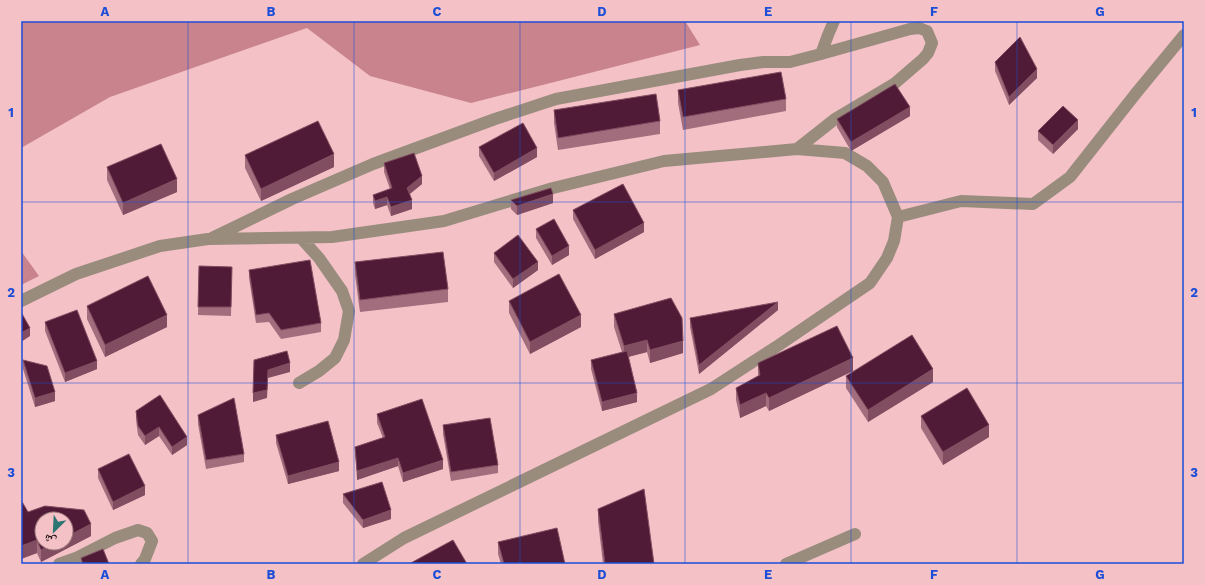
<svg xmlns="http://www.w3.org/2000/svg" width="1205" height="585" font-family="'Work Sans','Noto Naskh Arabic',sans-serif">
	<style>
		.forest { fill: #c8838c }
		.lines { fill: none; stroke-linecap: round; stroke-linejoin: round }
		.minor { stroke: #998c7d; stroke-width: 12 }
		.wall { fill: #a26e7e }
		.shaded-wall { fill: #814d61 }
		.building { fill: #501b36; stroke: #814d61 }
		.grid { fill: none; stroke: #1d4ed8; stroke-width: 1; stroke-opacity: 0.55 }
		.neatline { fill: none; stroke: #1d4ed8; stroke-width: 1.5 }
		.grid-label { font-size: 13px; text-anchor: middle; font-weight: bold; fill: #1d4ed8 }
	</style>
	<rect width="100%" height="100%" fill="#f3c1c6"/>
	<path class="forest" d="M21 21H685L700 45 471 103 370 76 307 28 110 97 21 148Z
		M21 251 39 276 21 285Z"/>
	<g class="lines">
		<path class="minor" d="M821 54 828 35 834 21
			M898 217 961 201 1033 204 1070 177 1137 92 1184 35
			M212 238 292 199 373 164 495 119 556 99 740 65 763 62H790L821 54 910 29 919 28 927 31 932 43 928 53 923 59 894 84 835 119 797 149
			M21 301 76 274 160 246 208 239 332 237 444 221 553 188 664 161 797 149 845 153 867 166 883 182 898 217 894 241 887 258 870 283 779 345 711 389 404 538 363 564
			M299 383 319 371 335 358 344 340 349 311 342 291 319 258 301 238
			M59 564 76 558 115 538 138 530 147 533 152 541 145 559 141 564
			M786 564 855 534"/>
	</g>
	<path class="wall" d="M995 62 1037 78 1009 105 995 71Z
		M678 90 786 99V111L683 130 678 103Z
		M554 110 660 121V134L558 150 554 123Z
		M910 116 851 151 837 127V119Z
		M1078 129 1053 154 1038 140V131Z
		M479 147 537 157 494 181 479 156Z
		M245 155 334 167 261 201 245 168Z
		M384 163 422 184 410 194 412 209 391 216 387 205 375 209 373 203V195L390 189 384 172Z
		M107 167 177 192 123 215 107 180Z
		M511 200 553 203 517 215 511 209Z
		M573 210 644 232 595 259 573 219Z
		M536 229 569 255 552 265 536 238Z
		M494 253 538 270 513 288 494 262Z
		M355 262 448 289V302L360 312 355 275Z
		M199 266 232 267 231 316 198 315Z
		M249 270 321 323V332L281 339 269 322 256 323 249 278Z
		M509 301 581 327 530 354 509 313Z
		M87 306 167 327 105 357 87 319Z
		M778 310 699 374 690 327V318Z
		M614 314 683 353 650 363 647 352 628 357 637 402 602 411 591 369V360L622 352 614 327Z
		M45 322 97 369 65 382 45 331Z
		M23 360 55 401 35 407 23 369Z
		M758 363 853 371 769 411 766 406 740 418 736 400V388L758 376Z
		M846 376 933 382 868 422 846 388Z
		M136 411 187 445 172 455 159 436 145 445 138 435 136 420Z
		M377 414 443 469 403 482 398 466 357 480 355 447 383 438 377 423Z
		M198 415 244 454V462L206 469 198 424Z
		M921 416 989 437 943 465 921 428Z
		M443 425 498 465V473L451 481 443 434Z
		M276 435 339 471 288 484 276 443Z
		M98 469 145 495 113 510 98 478Z
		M343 494 391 519 363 528 343 503Z
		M21 500 28 512 91 536 41 562 37 553 21 559Z
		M598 509 654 564H603L598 521Z
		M498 542 565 564H501L498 554Z
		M81 558 109 564H81Z"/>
	<path class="shaded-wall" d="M1037 69V78L1009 105V97Z
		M910 107V116L851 151V142Z
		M1078 120V129L1053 154V145Z
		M537 148V157L494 181V173Z
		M334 154V167L261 201V189Z
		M422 176V184L407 196V188Z
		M177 179V192L123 215V203Z
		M553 194V203L517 215V206Z
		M387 197V205L375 209V201Z
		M412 200V209L391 216V207Z
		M644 223V232L595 259V250Z
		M569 246V255L552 265V256Z
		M538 262V270L513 288V279Z
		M778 302V310L699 374V365Z
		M167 315V327L105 357V345Z
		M581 315V327L530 354V342Z
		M30 328V336L21 342V333Z
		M647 340V352L624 358V346Z
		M683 341V353L650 363V350Z
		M853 358V371L769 411V398Z
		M97 361V369L65 382V373Z
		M290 363V372L268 378 267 398 253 402V393L268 370Z
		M933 369V382L868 422V410Z
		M55 392V401L35 407V398Z
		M637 393V402L602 411V402Z
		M766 393V406L740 418V405Z
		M989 425V437L943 465V452Z
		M159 427V436L145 445V436Z
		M187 437V445L172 455V447Z
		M398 458V466L357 480V471Z
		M443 460V469L403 482V473Z
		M339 462V471L288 484V476Z
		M145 486V495L113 510V502Z
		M391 510V519L363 528V520Z
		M91 524V536L41 562V550L54 543H66V537Z
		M37 540V553L21 559V546Z"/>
	<path class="building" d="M1020 37 1037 69 1009 97 995 62Z
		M781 72 786 99 683 117 678 90Z
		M895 84 910 107 851 142 837 119Z
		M656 94 660 121 558 138 554 110Z
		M1063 106 1078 120 1053 145 1038 131Z
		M318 121 334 154 261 189 245 155Z
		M523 123 537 148 494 173 479 147Z
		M161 144 177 179 123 203 107 167Z
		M414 153 422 176 407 188 412 200 391 207 387 197 375 201 373 195 392 188 384 163Z
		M623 184 644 223 595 250 573 210Z
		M551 188 553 194 517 206 511 200Z
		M554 219 569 246 552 256 536 229Z
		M518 235 538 262 513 279 494 253Z
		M443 252 448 289 360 300 355 262Z
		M310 260 321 323 281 330 269 313 256 315 249 270Z
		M199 266 232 267 231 307H198Z
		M559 274 581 315 530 342 509 301Z
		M148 276 167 315 105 345 87 306Z
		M671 298 682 318 683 341 650 350 647 340 624 346 614 314Z
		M778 302 699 365 690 318Z
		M77 310 97 361 65 373 45 322Z
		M21 312 30 328 21 333Z
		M837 326 853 358 769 398 766 393 740 405 736 388 760 375 758 363Z
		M912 335 933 369 868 410 846 376Z
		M287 351 290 363 268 370 267 390 253 393 254 360Z
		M627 351 637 393 602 402 591 360Z
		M23 360 47 366 55 392 35 398Z
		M967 388 989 425 943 452 921 416Z
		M160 395 187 437 172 447 159 427 145 436 138 426 136 411Z
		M234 398 244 454 206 460 198 415Z
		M422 399 443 460 403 473 398 458 357 471 355 447 385 437 377 414Z
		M490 418 498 465 451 472 443 425Z
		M328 421 339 462 288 476 276 435Z
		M129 454 145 486 113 502 98 469Z
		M382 482 391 510 363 520 343 494Z
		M644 489 654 564H605L598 509Z
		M21 500 28 512 45 506 84 510 91 524 66 537V519H42V543H54L41 550 37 540 21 546Z
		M557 528 565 564H504L498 542Z
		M453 540 467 564H409Z
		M103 549 109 564H83L81 558Z"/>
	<path class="grid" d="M188 21V564M354 21V564M520 21V564M685 21V564M851 21V564M1017 21V564M21 202H1184M21 383H1184"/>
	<rect width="1205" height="585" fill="none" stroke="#f3c1c6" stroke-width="44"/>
	<g transform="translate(54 531) rotate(204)"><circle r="19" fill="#f3c1c6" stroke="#a07b7f"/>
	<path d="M0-3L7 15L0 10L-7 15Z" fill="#2c7572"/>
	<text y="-6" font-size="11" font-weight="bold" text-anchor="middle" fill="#241315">ش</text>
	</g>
	<rect x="22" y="22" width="1161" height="541" class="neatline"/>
	<g class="grid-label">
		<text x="105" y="16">A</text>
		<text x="271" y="16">B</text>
		<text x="437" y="16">C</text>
		<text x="602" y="16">D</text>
		<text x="768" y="16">E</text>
		<text x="934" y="16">F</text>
		<text x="1100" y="16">G</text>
		<text x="11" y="117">1</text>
		<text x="1194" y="117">1</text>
		<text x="11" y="297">2</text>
		<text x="1194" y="297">2</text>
		<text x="11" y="477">3</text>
		<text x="1194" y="477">3</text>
		<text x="105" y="579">A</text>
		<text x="271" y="579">B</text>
		<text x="437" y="579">C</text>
		<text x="602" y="579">D</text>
		<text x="768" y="579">E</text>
		<text x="934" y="579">F</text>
		<text x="1100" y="579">G</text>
	</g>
</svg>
